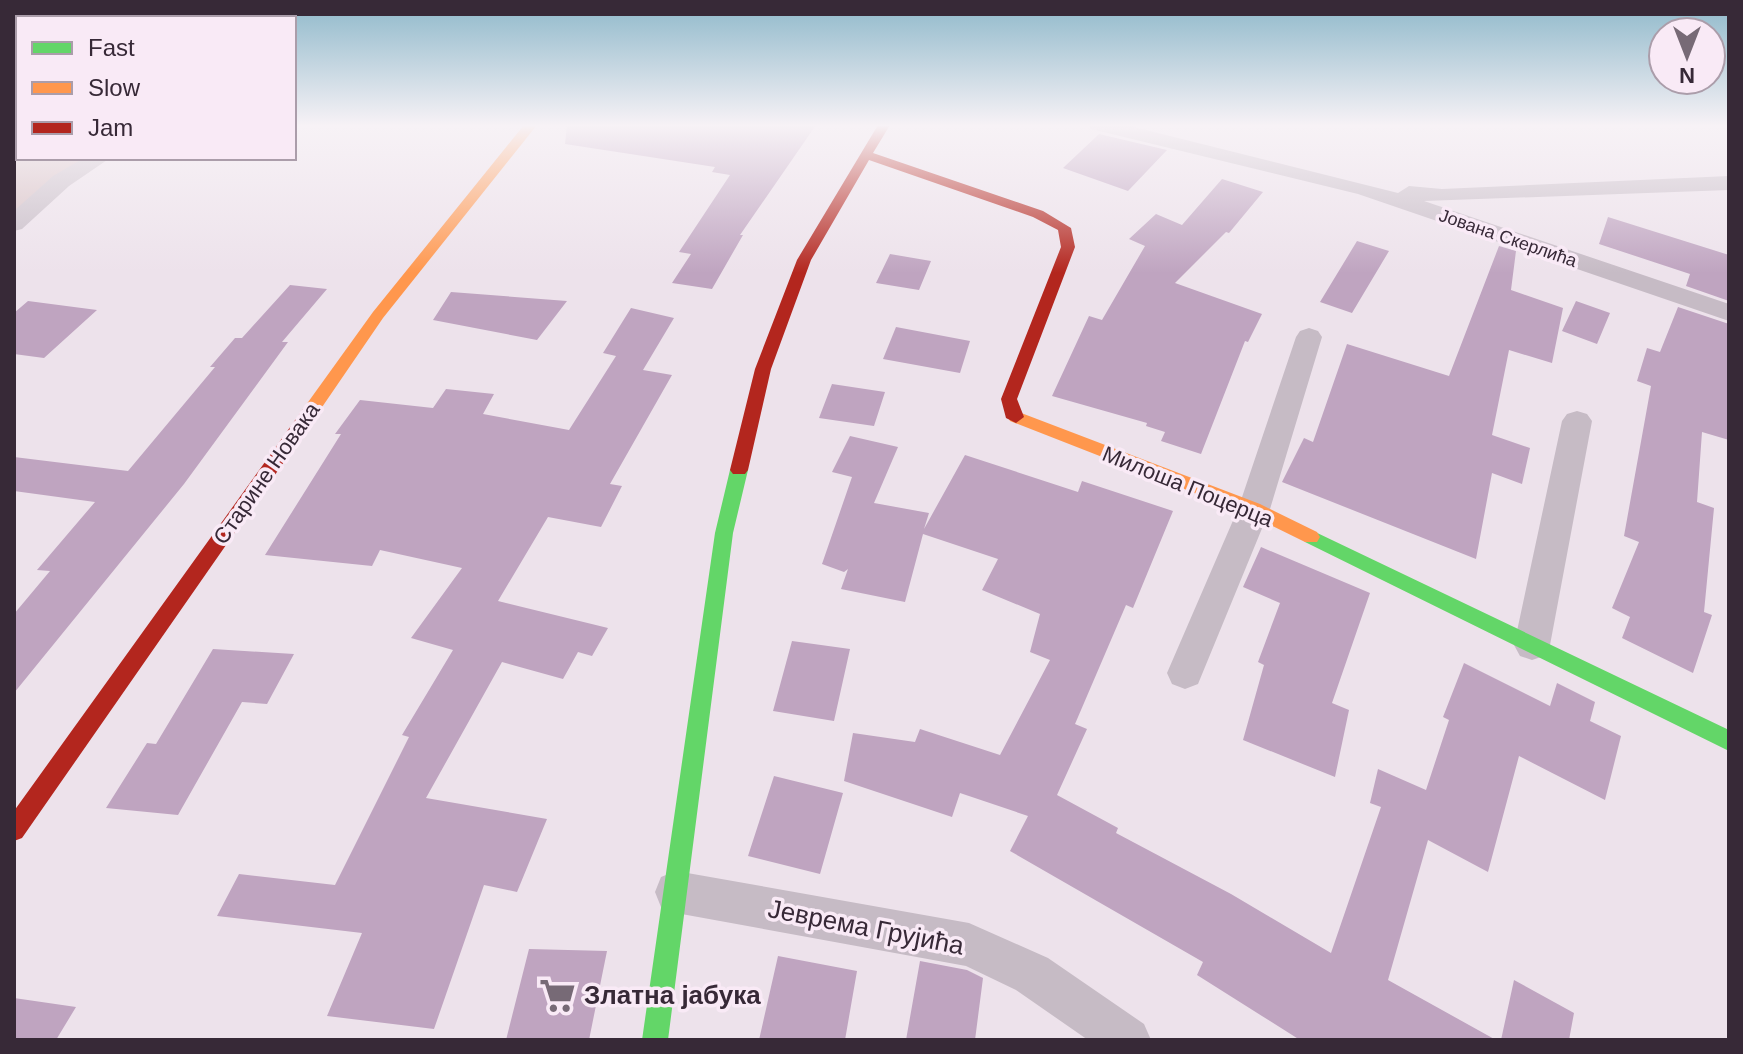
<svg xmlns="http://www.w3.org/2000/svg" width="1743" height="1054" font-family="Helvetica,sans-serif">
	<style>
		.green { fill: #d5bdc0 }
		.building { fill: #bfa4c0 }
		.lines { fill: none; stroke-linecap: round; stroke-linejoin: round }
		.street { fill: #c6bbc5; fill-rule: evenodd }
		.fast { fill: #63d668; fill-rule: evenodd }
		.slow { fill: #ff974d; fill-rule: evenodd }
		.jam { fill: #b3261e; fill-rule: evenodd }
		.labels { text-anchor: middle; stroke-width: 7; stroke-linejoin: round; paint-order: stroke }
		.far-street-label { font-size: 18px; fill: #372937; stroke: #f9eaf6 }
		.street-label { font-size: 22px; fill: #372937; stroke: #f9eaf6 }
		.near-street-label { font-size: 26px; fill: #372937; stroke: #f9eaf6 }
		.near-poi-label { font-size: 26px; font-weight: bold; fill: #372937; stroke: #f9eaf6; text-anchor: start }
	</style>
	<rect width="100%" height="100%" fill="#ede2eb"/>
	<path class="green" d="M14 149H18V158H101L14 222Z"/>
	<path class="building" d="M567 125H816L740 235H743L712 289 672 283 691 254 679 252 730 175 712 172 715 167 565 144Z
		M1099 134 1167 150 1128 191 1063 168Z
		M1222 179 1263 192 1229 233 1226 232 1175 283 1262 314 1248 342 1245 341 1201 454 1161 441 1165 432 1146 426 1147 423 1052 396 1089 316 1102 320 1145 246 1129 239 1156 214 1182 225Z
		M1608 217 1729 255V301L1686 286 1690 274 1599 244Z
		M1357 241 1389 251 1352 313 1320 302Z
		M1499 246 1516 251 1511 290 1563 308 1552 363 1509 350 1492 435 1530 448 1522 484 1492 473 1476 559 1282 482 1304 438 1313 442 1347 344 1449 376Z
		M890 254 931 261 919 290 876 283Z
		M290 285 327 289 282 342H288L184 484 14 693V614L50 571 37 570 95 502 14 491V457L128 471 215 367H210L235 338H242Z
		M451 292 567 301 537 340 433 320Z
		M28 301 97 310 44 358 14 354V313Z
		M1576 301 1610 313 1597 344 1562 331Z
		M1678 307 1729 324V440L1702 432 1697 502 1714 508 1704 612 1712 615 1693 673 1622 638 1630 617 1612 608 1639 542 1624 536 1651 386 1637 381 1647 348 1660 352Z
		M631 308 674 318 643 370 672 375 610 484 622 486 601 527 548 517 498 601 608 628 592 656 578 652 563 679 502 662 426 798 547 819 517 892 484 885 434 1029 327 1016 362 933 217 916 239 874 335 885 409 737 402 735 453 650 411 638 462 568 380 550 372 566 265 555 341 434H335L360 400 433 408 446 389 494 394 483 414 569 430 616 356 603 353Z
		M896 327 970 341 960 373 883 359Z
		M832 384 885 392 874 426 819 418Z
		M850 436 898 447 874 503 929 513 924 529 965 455 1078 492 1082 481 1173 511 1133 608 1126 605 1075 724 1087 729 1057 795 1118 828 1116 833 1231 894 1331 953 1381 807 1370 803 1378 769 1426 790 1449 720 1443 717 1464 663 1550 706 1557 683 1595 702 1590 721 1621 736 1605 800 1519 756 1488 872 1428 840 1388 980 1496 1040H1300L1197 975 1203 962 1010 851 1028 816 960 793 952 817 844 781 853 733 915 742 920 729 1000 755 1050 660 1030 652 1040 614 982 590 998 559 923 534 905 602 841 589 848 569 844 572 822 564 852 477 832 472Z
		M1261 547 1370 593 1332 703 1349 710 1335 777 1243 740 1264 665 1258 662 1280 603 1243 587Z
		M792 641 850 649 834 721 773 711Z
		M213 649 294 654 267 704 242 702 178 815 106 808 147 743 156 744Z
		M774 776 843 793 820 874 748 856Z
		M529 949 607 951 589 1040H506Z
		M778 956 857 971 845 1040H759Z
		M920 961 967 970 983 978 975 1040H906Z
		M1514 980 1574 1013 1569 1040H1501Z
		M14 998 76 1007 56 1040H14Z"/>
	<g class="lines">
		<path class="street" d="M1088 125H1126L1398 193 1409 186 1442 189 1729 176V190L1424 201 1729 304V321L1358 194 1091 129Z
			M84 158H110L69 186 22 229 14 231V211L53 176Z
			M1309 328 1318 331 1322 337 1270 509 1198 684 1185 689 1172 684 1167 673 1238 509 1296 337 1300 331Z
			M1577 411 1587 414 1592 421 1550 645 1544 656 1532 660 1520 656 1514 645 1562 421 1567 414Z
			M676 871 969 923 1048 958 1144 1024 1151 1040H1088L1016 990 966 966 676 913 661 907 655 892 661 877Z"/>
		<path class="fast" d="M739 464 748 470 733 533 668 1040H642L715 533 730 470Z
			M1311 530 1729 730V751L1305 542 1302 537 1305 532Z"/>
		<path class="slow" d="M524 125H537L383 318 318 413H306L304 409 306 405 373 312Z
			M1016 411 1260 504 1317 532 1320 537 1317 542H1305L1248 514 1010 421 1008 417 1010 413Z"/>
		<path class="jam" d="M878 125H890L873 153 1043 211 1071 228 1075 247 1017 399 1024 417 1016 423 1006 418 1001 399 1061 247 1058 230 1033 217 869 160 811 260 771 369 748 470 745 474H733L730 470 755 369 797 260Z
			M312 403 318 405 320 409 318 413 22 838 14 841V811L306 405Z"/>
	</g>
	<linearGradient id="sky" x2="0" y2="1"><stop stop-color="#8eb8ca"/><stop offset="0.46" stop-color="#f7f2f6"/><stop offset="1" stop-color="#f7f2f6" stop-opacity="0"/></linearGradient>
	<rect width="1743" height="273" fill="url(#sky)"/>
	<defs>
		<symbol id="supermarket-bare" viewBox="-9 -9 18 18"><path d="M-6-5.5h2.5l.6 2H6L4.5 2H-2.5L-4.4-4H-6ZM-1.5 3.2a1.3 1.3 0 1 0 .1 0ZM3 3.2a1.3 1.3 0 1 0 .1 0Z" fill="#776a76" stroke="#f9eaf6" stroke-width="2.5" paint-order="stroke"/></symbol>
	</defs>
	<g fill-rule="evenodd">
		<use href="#supermarket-bare" x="532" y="970" width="51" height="51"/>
	</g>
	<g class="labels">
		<g class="far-street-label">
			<text transform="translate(1508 238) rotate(19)" y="6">Јована Скерлића</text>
		</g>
		<g class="street-label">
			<text transform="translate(266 473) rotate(-55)" y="8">Старине Новака</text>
			<text transform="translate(1188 486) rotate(22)" y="8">Милоша Поцерца</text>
		</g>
		<g class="near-street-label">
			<text transform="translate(866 927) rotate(11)" y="9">Јеврема Грујића</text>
		</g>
		<g class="near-poi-label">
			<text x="584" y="1004">Златна јабука</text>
		</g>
	</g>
	<rect width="1743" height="1054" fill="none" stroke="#372937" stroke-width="32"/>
	<rect x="16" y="16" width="280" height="144" fill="#f9eaf6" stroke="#ab9daa" stroke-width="2"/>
	<rect x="32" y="42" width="40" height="12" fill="#63d668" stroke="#ab9daa" stroke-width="2"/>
	<text x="88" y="56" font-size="24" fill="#372937">Fast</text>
	<rect x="32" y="82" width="40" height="12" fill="#ff974d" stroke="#ab9daa" stroke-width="2"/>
	<text x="88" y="96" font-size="24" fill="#372937">Slow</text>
	<rect x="32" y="122" width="40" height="12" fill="#b3261e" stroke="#ab9daa" stroke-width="2"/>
	<text x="88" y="136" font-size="24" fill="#372937">Jam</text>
	<g transform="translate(1687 56) rotate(180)"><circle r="38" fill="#f9eaf6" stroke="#ab9daa" stroke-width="2"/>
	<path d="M0-6L14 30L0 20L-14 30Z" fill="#776a76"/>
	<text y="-12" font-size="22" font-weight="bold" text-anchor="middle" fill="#372937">N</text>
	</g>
</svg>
